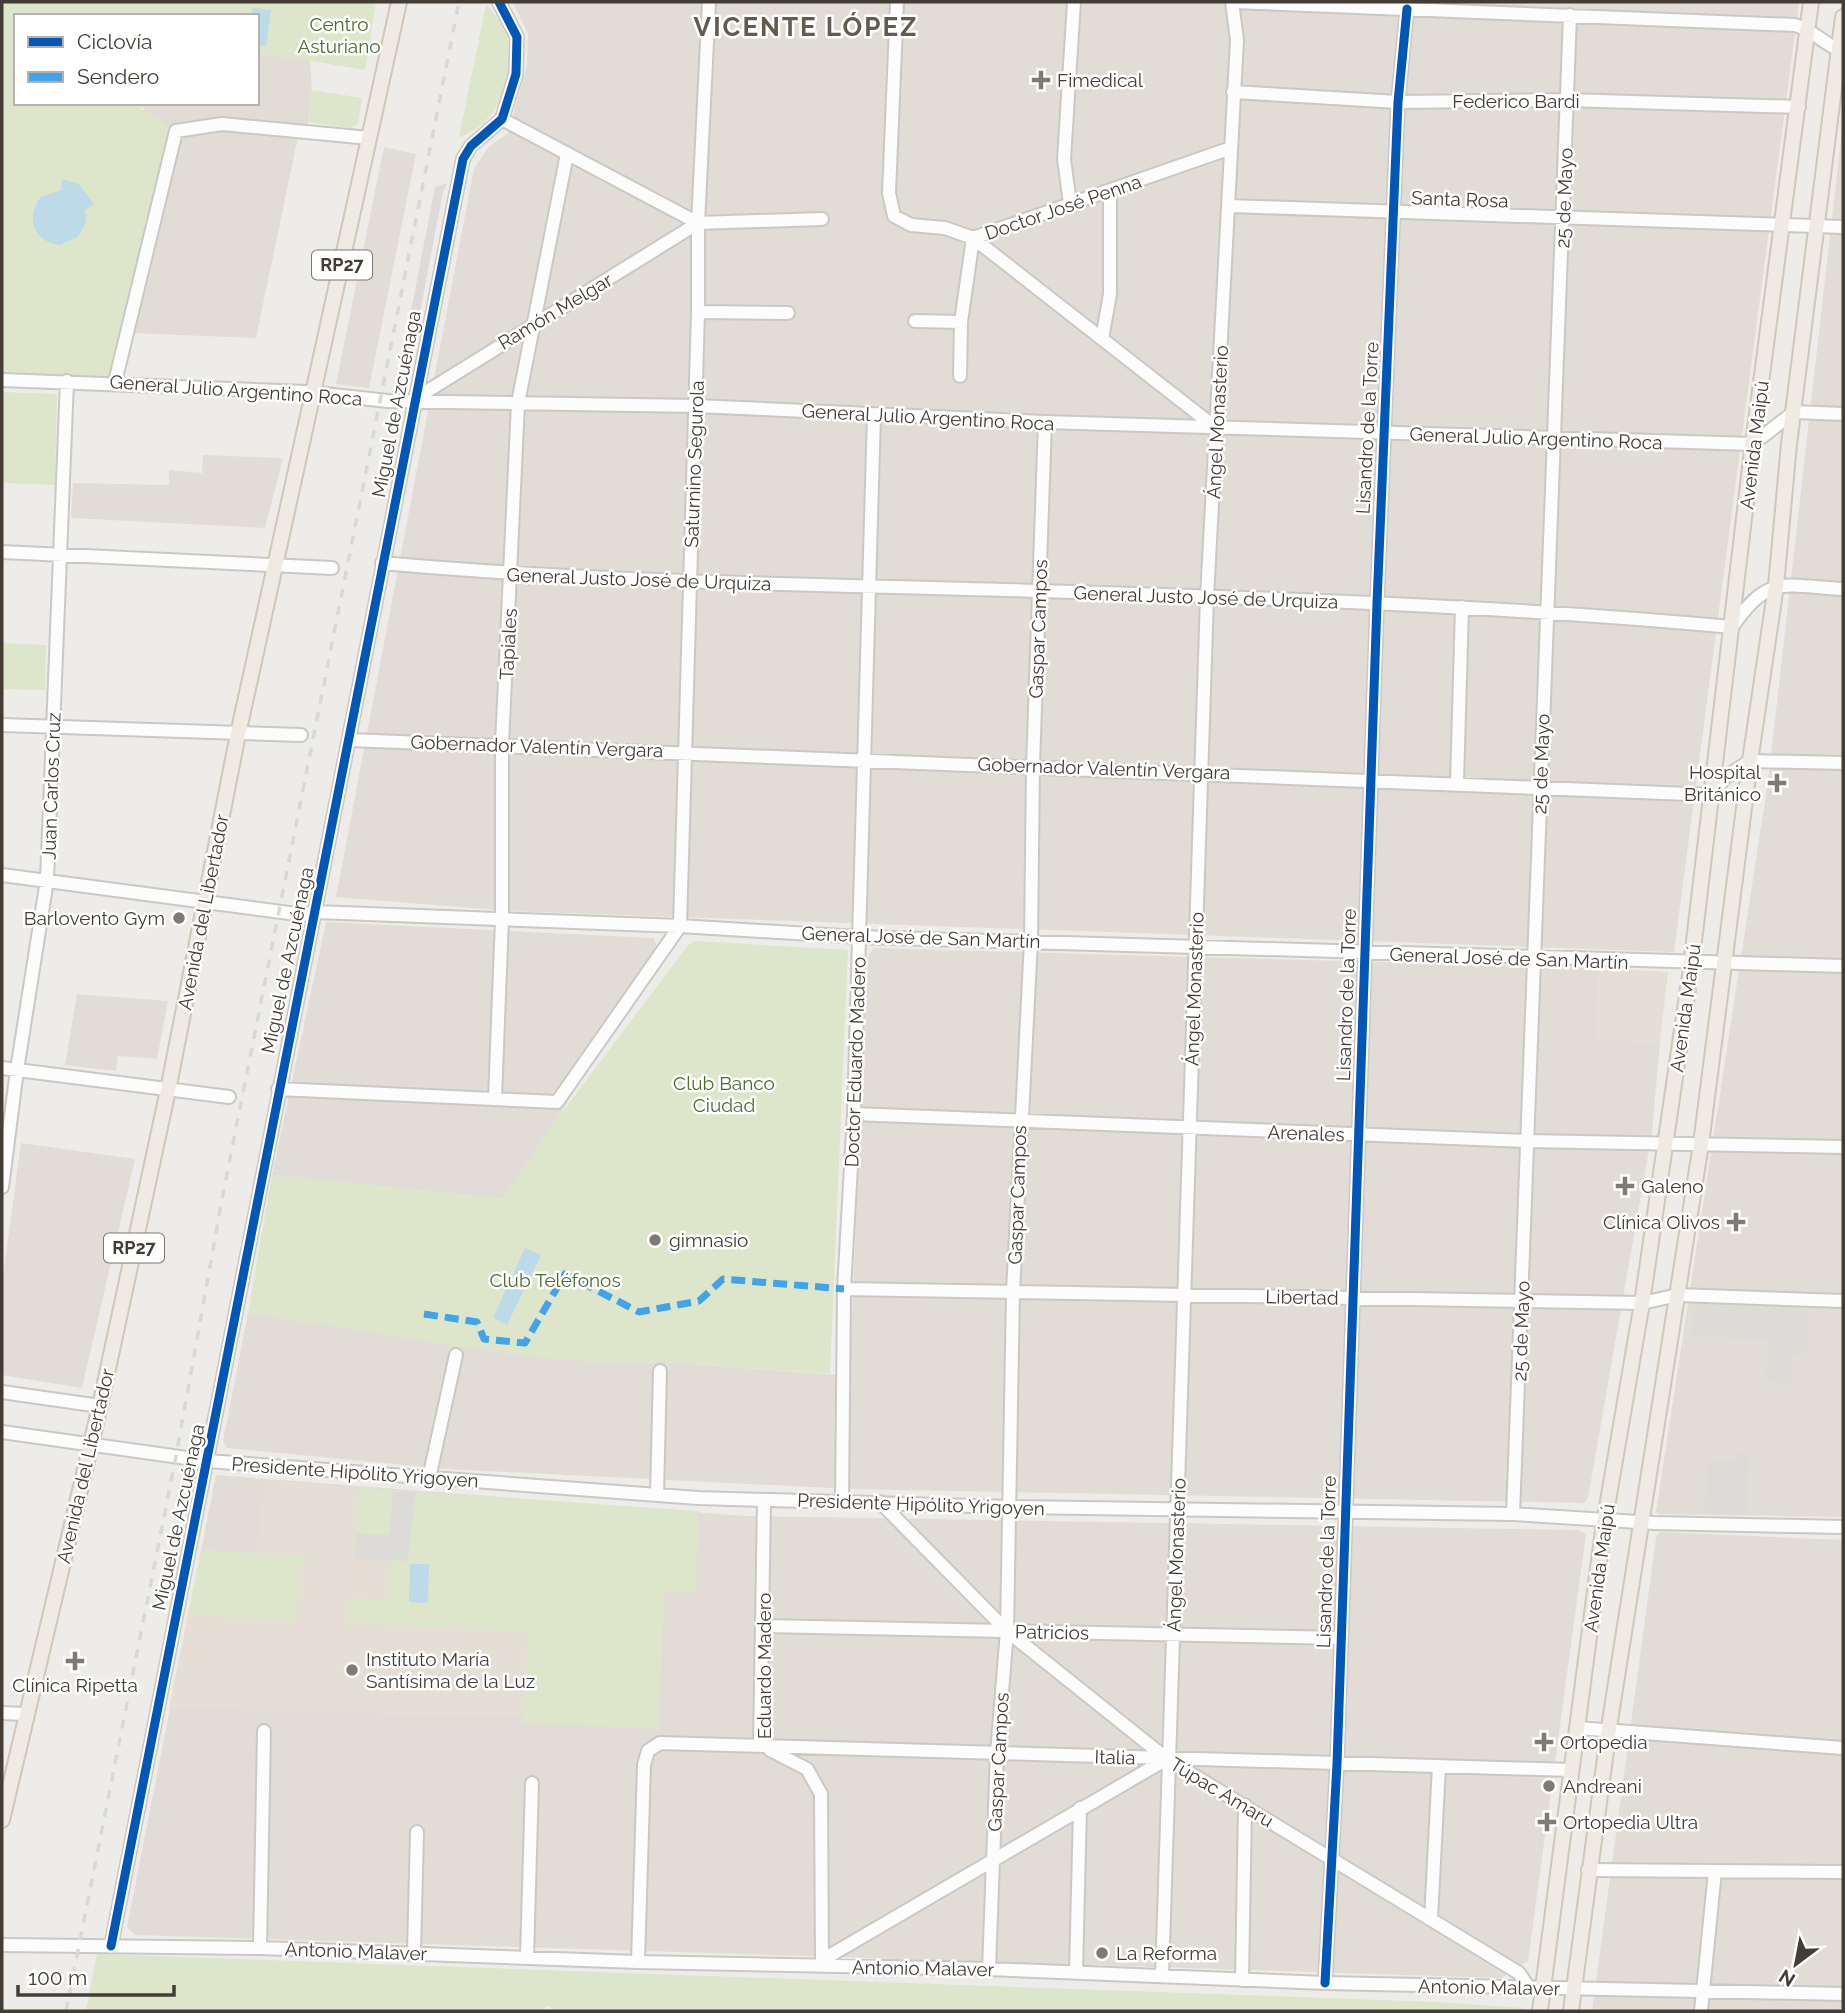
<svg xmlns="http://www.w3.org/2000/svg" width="1845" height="2013" font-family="Raleway,sans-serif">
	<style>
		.residential { fill: #e1ddd6 }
		.education { fill: #e4ded4 }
		.green { fill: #dde6ca }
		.parking { fill: #dddbd8 }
		.water { fill: #bcdae8 }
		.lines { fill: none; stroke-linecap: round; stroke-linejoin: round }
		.minor-casing { stroke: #cac8c4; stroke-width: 16 }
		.major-casing { stroke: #cfc7b8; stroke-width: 18 }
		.minor { stroke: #fcfcfc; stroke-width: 12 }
		.major { stroke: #efebe4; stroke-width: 14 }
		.rail { stroke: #d8d8d7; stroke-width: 3.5; stroke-dasharray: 9 9; stroke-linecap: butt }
		.quiet { stroke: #3fa4eb; stroke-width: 7; stroke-dasharray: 14 7; stroke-linecap: butt }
		.cycleway-casing { stroke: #fff; stroke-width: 13 }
		.cycleway { stroke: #0057b8; stroke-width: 9 }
		.poi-dot { fill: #7f7a74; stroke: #fff; stroke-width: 2.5 }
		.labels { text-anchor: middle; stroke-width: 5; stroke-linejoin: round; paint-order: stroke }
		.shield { fill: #fff; stroke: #7b7772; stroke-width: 2 }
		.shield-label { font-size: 18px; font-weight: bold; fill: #433d36 }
		.park-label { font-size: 19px; fill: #4b6e2f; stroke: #fff }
		.poi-label { font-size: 19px; fill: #433d36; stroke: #fff; text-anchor: start }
		.street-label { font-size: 19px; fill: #433d36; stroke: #fff }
		.district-label { font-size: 26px; font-weight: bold; letter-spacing: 2px; fill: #645a4e; stroke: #fff }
	</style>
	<rect width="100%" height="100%" fill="#eeece8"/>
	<path class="residential" d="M513 2H1799L1674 952 509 911 336 897 474 168 489 147 508 133 527 65 528 34Z
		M270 54 310 61 312 90 308 125 299 132 256 338 126 333 144 108 137 106 138 103H257V55Z
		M1843 121V1517L1659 1514 1656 1512 1768 781Z
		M384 147 416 154 369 388 336 384Z
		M203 455 283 458 265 528 71 518 73 483 169 485V470L202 473Z
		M326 922 654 938 657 947 560 1115 503 1199 272 1175Z
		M874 948 1599 968 1598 1040 1660 1042 1652 1132 1588 1498 1584 1503 852 1489 445 1469 227 1448 223 1441 248 1313 442 1343 608 1363 666 1362 849 1376 868 956Z
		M77 994 168 1001 157 1059 118 1056 116 1071 65 1065Z
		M21 1143 135 1159 82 1388 2 1375V1284Z
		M216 1475 745 1516 1578 1530 1586 1534 1528 1961 1502 1978 135 1935 127 1927Z
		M1660 1532 1843 1540V2011H1592L1656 1538Z"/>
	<path class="education" d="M1599 968 1668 972 1660 1042 1597 1041Z
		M265 1480 359 1488 354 1559 390 1560 388 1624 528 1632 525 1718 169 1708 201 1550 255 1555Z"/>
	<path class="green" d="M2 2H376L365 70 270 54 257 55V16H16V103H138L139 107 176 131 115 382 2 379Z
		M486 4C495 14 504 26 509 40 522 75 494 127 459 137Z
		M312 90 362 98 358 124 350 128 309 122Z
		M2 392 57 394 55 485 2 483Z
		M2 643 46 645 45 690 2 689Z
		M694 941 848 950 830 1374 666 1362 608 1363 519 1356 248 1313 272 1175 503 1199 560 1115 688 945Z
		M359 1488 698 1511 696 1593 664 1592 659 1729 524 1723 528 1632 347 1623 351 1599 389 1600 390 1560 354 1559Z
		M201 1550 303 1556 294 1621 188 1615Z
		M97 1954 1437 2002 1523 2008 1522 2011H554L548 2005 541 2011H86Z"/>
	<path class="parking" d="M447 183 443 192 410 365 402 357 435 187Z
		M1701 1305 1807 1309V1354H1792L1791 1383 1766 1382 1767 1340 1690 1336 1695 1311Z
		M1738 1452H1749L1748 1514H1705L1707 1462H1737Z
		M393 1491 416 1492 407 1561 354 1559 356 1534 389 1535Z"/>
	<path class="water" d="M252 8 271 10 266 46 257 45V16H252Z
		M62 179 79 184 94 204 85 210 86 222 78 237 60 245C34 242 25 219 40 198L61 190Z
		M525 1248 541 1255 507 1325 493 1318Z
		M410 1564H429L428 1603 409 1602Z"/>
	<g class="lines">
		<defs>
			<path id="minor" d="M897 2 889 193 894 216 911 225 945 228 973 238 1216 428
				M1234 2 1795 25C1813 30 1825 45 1843 52
				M1233 92 1398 102 1567 100 1799 107
				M502 119 698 223 822 219
				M1070 204 1064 159 1074 2
				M1230 206 1843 227
				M973 238 1231 148
				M698 312 788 313
				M915 321 961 322
				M1102 339 1110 294V190
				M960 376 961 322 973 238
				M2 380 306 392 388 401 696 406 1045 422 1753 444 1794 412 1843 414
				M115 382 176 131 222 124 369 138
				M413 400 698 223
				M2 552 332 568
				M382 563C601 583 820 584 1040 591 1271 598 1502 606 1732 627 1769 573 1784 586 1843 589
				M2 725 301 735
				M350 740 1713 795 1724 778 1750 761 1843 763
				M1457 782 1462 607
				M2 875 304 915 316 912 680 926 859 937 1843 966
				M2 1068 229 1097
				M278 1089 557 1102 680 926 698 312V223L709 2
				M495 1098 502 919V744L518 403 567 154
				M854 1114 1527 1141 1843 1147
				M2 1187 17 1070 47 880 67 381
				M844 1289 1642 1303 1678 1295 1843 1301
				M2 1392 100 1406
				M2 1432 208 1461 698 1498 1009 1507 1513 1514 1654 1523 1843 1527
				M429 1478 456 1355
				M657 1495 660 1371
				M842 1501 844 1289 854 1114 874 414
				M880 1502 1007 1631 1167 1759 1519 1973 1529 1988
				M1513 1514 1570 15
				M763 1626 1341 1638
				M2 1713 25 1714
				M1577 1728 1843 1748
				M760 1746 764 1500
				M770 1750 807 1769 821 1794 822 1963
				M1588 1870 1843 1872
				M1431 1919 1439 1766
				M2 1945 260 1948 638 1962 989 1969 1325 1983 1843 1994
				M111 1946 463 159 471 146 502 119 516 74 517 37 499 2
				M260 1948 264 1731
				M414 1952 417 1832
				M527 1957 532 1783
				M824 1959 1165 1760
				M638 1962 644 1765 648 1751 660 1743 1571 1770
				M989 1969 997 1753 1007 1631 1013 1292 1031 941 1033 765 1045 422
				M1076 1972 1080 1808
				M1162 1976 1207 597 1237 40 1232 2
				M1242 1980 1245 1805
				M1325 1983 1337 1764 1377 603 1398 102 1407 9
				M1701 2011 1715 1871"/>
			<path id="major" d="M2 1820 100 1406 168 1090 238 734 399 2
				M1540 2011 1603 1530 1642 1303 1690 975 1751 459 1811 2
				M1571 2011 1610 1721 1701 1144 1750 761 1776 586 1789 444 1843 17"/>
		</defs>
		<use href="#minor" class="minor-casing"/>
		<use href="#major" class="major-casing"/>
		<use href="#minor" class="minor"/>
		<use href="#major" class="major"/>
		<path class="rail" d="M66 2011 176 1456 223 1194 459 2"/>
		<path class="quiet" d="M424 1314 477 1322 484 1339 525 1343 565 1274 639 1312 699 1301 723 1279 844 1289"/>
		<defs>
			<path id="cycleway" d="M111 1946 463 159 471 146 502 119 516 74 517 37 499 2
				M1325 1983 1337 1764 1377 603 1398 102 1407 9"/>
		</defs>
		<use href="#cycleway" class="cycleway-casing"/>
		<use href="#cycleway" class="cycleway"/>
	</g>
	<g class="poi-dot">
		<path d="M1037.5 69.5h7v7h7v7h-7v7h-7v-7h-7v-7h7z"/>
		<path d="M1773.5 772.5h7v7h7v7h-7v7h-7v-7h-7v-7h7z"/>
		<circle cx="179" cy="918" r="7"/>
		<path d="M1621.5 1175.5h7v7h7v7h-7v7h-7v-7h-7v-7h7z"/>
		<path d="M1732.5 1211.5h7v7h7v7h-7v7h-7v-7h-7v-7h7z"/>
		<circle cx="655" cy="1240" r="7"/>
		<path d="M71.5 1650.5h7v7h7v7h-7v7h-7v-7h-7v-7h7z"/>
		<circle cx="352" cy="1670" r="7"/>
		<path d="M1540.5 1731.5h7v7h7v7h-7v7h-7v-7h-7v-7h7z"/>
		<circle cx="1549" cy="1786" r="7"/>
		<path d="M1543.5 1811.5h7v7h7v7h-7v7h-7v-7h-7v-7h7z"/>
		<circle cx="1102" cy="1953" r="7"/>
	</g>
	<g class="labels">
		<g class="shield">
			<rect x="312" y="250.5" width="60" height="29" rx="5"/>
			<rect x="104" y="1233.5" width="60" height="29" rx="5"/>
		</g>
		<g class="shield-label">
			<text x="342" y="271">RP27</text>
			<text x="134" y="1254">RP27</text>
		</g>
		<g class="park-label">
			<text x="339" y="31">Centro<tspan x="339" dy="22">Asturiano</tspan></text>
			<text x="724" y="1090">Club Banco<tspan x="724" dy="22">Ciudad</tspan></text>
			<text x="555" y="1287">Club Teléfonos</text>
		</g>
		<g class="poi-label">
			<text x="1057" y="87">Fimedical</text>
			<text x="1761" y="779" text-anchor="end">Hospital<tspan x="1761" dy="22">Británico</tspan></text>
			<text x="165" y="925" text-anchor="end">Barlovento Gym</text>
			<text x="1641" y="1193">Galeno</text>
			<text x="1720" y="1229" text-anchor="end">Clínica Olivos</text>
			<text x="669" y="1247">gimnasio</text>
			<text x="366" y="1666">Instituto María<tspan x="366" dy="22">Santísima de la Luz</tspan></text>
			<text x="75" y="1692" text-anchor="middle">Clínica Ripetta</text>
			<text x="1560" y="1749">Ortopedia</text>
			<text x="1563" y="1793">Andreani</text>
			<text x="1563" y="1829">Ortopedia Ultra</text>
			<text x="1116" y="1960">La Reforma</text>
		</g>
		<g class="street-label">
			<text x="1516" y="108">Federico Bardi</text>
			<text transform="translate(1564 198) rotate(-88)" y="7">25 de Mayo</text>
			<text transform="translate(1460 199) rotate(2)" y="7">Santa Rosa</text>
			<text transform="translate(1063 207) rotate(-19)" y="7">Doctor José Penna</text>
			<text transform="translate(555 311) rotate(-31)" y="7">Ramón Melgar</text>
			<text transform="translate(236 390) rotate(4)" y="7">General Julio Argentino Roca</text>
			<text transform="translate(396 404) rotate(-79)" y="7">Miguel de Azcuénaga</text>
			<text transform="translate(928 417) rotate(3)" y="7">General Julio Argentino Roca</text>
			<text transform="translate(1217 422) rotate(-87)" y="7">Ángel Monasterio</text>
			<text transform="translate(1367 428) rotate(-87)" y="7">Lisandro de la Torre</text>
			<text transform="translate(1536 438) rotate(2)" y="7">General Julio Argentino Roca</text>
			<text transform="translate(1754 445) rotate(-83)" y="7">Avenida Maipú</text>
			<text transform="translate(694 464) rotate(-88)" y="7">Saturnino Segurola</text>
			<text transform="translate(639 579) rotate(2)" y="7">General Justo José de Urquiza</text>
			<text transform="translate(1206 597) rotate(2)" y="7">General Justo José de Urquiza</text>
			<text transform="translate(1038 629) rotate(-88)" y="7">Gaspar Campos</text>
			<text transform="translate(508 644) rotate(-87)" y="7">Tapiales</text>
			<text transform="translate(537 746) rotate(2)" y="7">Gobernador Valentín Vergara</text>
			<text transform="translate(1541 764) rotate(-88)" y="7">25 de Mayo</text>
			<text transform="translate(1104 768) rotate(2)" y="7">Gobernador Valentín Vergara</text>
			<text transform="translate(51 786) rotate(-88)" y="7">Juan Carlos Cruz</text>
			<text transform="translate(203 912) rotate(-79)" y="7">Avenida del Libertador</text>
			<text transform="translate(921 937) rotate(2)" y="7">General José de San Martín</text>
			<text transform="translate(1509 958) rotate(2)" y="7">General José de San Martín</text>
			<text transform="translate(287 960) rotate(-78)" y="7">Miguel de Azcuénaga</text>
			<text transform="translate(1194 989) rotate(-88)" y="7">Ángel Monasterio</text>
			<text transform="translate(1346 995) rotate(-88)" y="7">Lisandro de la Torre</text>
			<text transform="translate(1685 1008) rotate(-82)" y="7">Avenida Maipú</text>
			<text transform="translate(855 1062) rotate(-88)" y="7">Doctor Eduardo Madero</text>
			<text transform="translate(1306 1133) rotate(2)" y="7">Arenales</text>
			<text transform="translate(1017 1195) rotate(-88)" y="7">Gaspar Campos</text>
			<text transform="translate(1302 1297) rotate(1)" y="7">Libertad</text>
			<text transform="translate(1521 1331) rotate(-88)" y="7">25 de Mayo</text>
			<text transform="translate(85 1466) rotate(-77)" y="7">Avenida del Libertador</text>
			<text transform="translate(355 1472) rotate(4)" y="7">Presidente Hipólito Yrigoyen</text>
			<text transform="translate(921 1504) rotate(2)" y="7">Presidente Hipólito Yrigoyen</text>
			<text transform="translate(178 1517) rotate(-78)" y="7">Miguel de Azcuénaga</text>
			<text transform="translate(1176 1555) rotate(-88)" y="7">Ángel Monasterio</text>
			<text transform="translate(1326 1562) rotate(-88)" y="7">Lisandro de la Torre</text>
			<text transform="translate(1599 1568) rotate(-82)" y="7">Avenida Maipú</text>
			<text transform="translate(1052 1632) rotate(1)" y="7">Patricios</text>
			<text transform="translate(764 1666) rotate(-90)" y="7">Eduardo Madero</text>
			<text transform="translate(1115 1757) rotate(2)" y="7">Italia</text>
			<text transform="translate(998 1762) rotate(-87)" y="7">Gaspar Campos</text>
			<text transform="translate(1222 1792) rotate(31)" y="7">Túpac Amaru</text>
			<text transform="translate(356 1951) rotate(2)" y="7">Antonio Malaver</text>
			<text transform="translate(923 1968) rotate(1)" y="7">Antonio Malaver</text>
			<text transform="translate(1489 1987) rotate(1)" y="7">Antonio Malaver</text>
		</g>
		<g class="district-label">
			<text x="806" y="36">VICENTE LÓPEZ</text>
		</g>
	</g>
	<rect width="1845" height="2013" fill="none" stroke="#433d36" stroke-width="7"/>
	<rect x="14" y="14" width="245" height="91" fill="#ffffff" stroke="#b4b1af" stroke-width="2"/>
	<rect x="28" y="37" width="35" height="10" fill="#0057b8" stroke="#b4b1af" stroke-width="2"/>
	<text x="77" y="49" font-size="21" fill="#433d36">Ciclovía</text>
	<rect x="28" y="72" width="35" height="10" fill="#3fa4eb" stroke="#b4b1af" stroke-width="2"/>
	<text x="77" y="84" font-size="21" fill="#433d36">Sendero</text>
	<g transform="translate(1796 1964) rotate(212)" stroke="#ffffff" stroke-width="5" paint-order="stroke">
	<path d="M0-5L12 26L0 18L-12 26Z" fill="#433d36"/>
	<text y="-10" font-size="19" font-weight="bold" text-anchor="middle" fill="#433d36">N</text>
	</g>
	<path d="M18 1985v10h156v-10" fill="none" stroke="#433d36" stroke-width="3.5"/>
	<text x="28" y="1985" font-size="21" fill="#433d36" stroke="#ffffff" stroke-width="5" paint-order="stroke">100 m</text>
</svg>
